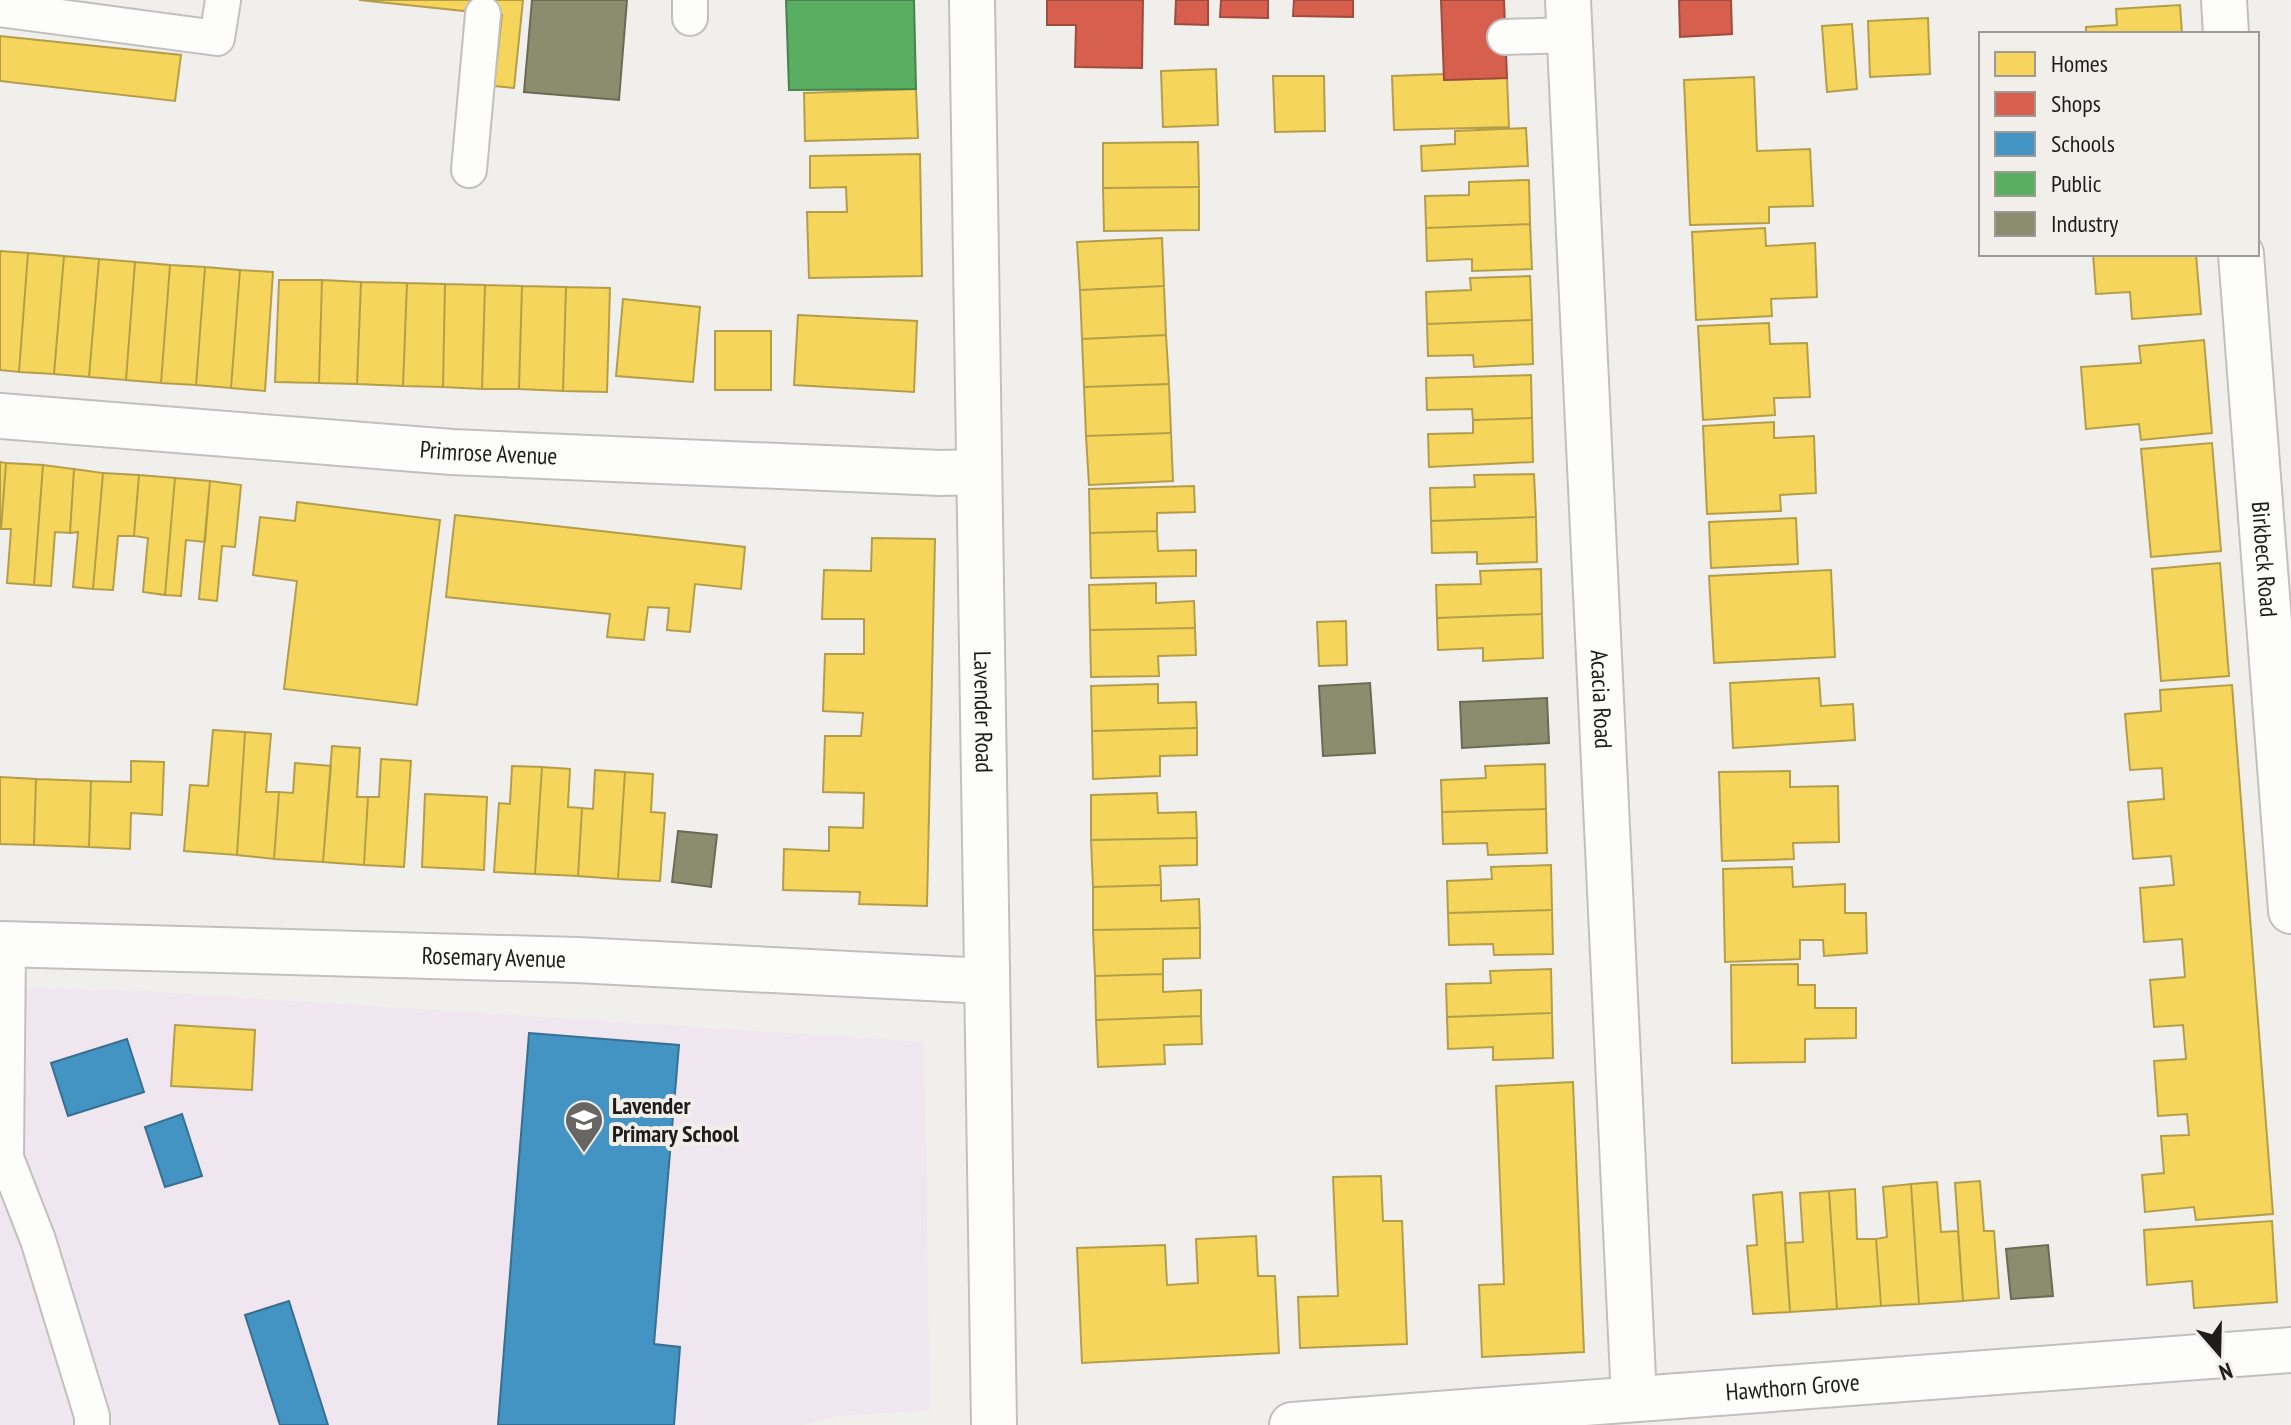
<svg xmlns="http://www.w3.org/2000/svg" width="2291" height="1425" font-family="'PT Sans Narrow',sans-serif">
	<style>
		.education { fill: #f0e6ef }
		.homes { fill: #f6d55c; stroke: #b59e49; stroke-width: 2 }
		.shops { fill: #d6604d; stroke: #9f4c3e; stroke-width: 2 }
		.schools { fill: #4393c3; stroke: #387091; stroke-width: 2 }
		.public { fill: #5aae61; stroke: #48824c; stroke-width: 2 }
		.industry { fill: #8c8c6e; stroke: #6b6b55; stroke-width: 2 }
		.lines { fill: none; stroke-linecap: round; stroke-linejoin: round }
		.service-casing { stroke: #c1c0be; stroke-width: 38 }
		.minor-casing { stroke: #c1c0be; stroke-width: 48 }
		.service { stroke: #fdfdfc; stroke-width: 34 }
		.minor { stroke: #fdfdfc; stroke-width: 44 }
		.labels { text-anchor: middle; stroke-width: 8; stroke-linejoin: round; paint-order: stroke }
		.street-label { font-size: 24px; fill: #1e1d1c; stroke: #f2efeb }
		.poi-label { font-size: 24px; font-weight: bold; fill: #1e1d1c; stroke: #f2efeb; text-anchor: start }
	</style>
	<rect width="100%" height="100%" fill="#f1efec"/>
	<path class="education" d="M0 987 139 991 924 1042 930 1410 838 1416 801 1425H0Z"/>
	<path class="homes" d="M359 0H523L514 88 494 86 502 15Z
		M2180 5 2182 34H2086V27L2117 25 2116 9Z
		M1928 18 1930 74 1870 77 1868 21Z
		M1852 24 1857 89 1827 92 1822 26Z
		M0 36 181 55 175 101 0 81Z
		M1216 69 1218 125 1163 127 1161 71Z
		M1444 74V80L1507 78 1509 127 1394 130 1392 76Z
		M1273 76H1324L1325 131 1275 132Z
		M1754 77 1757 151 1810 149 1813 206 1769 207V223L1690 225 1684 80Z
		M916 89 918 138 805 141 804 93Z
		M1526 128 1528 166 1422 171 1421 146 1455 144V131Z
		M1198 142 1199 187 1103 188V143Z
		M920 154 922 276 809 278 807 212H847L846 187 810 188V156Z
		M1529 180 1530 224 1426 228 1425 196 1469 195V182Z
		M1199 187V230L1104 231 1103 188Z
		M1530 224 1532 269 1472 271V259L1427 261 1426 228Z
		M1765 228 1766 246 1815 243 1817 297 1771 299 1772 316 1696 320 1692 232Z
		M1162 238 1164 286 1080 290 1077 242Z
		M0 251 28 253 19 372 0 370Z
		M28 253 64 256 54 374 19 372Z
		M2093 254H2196L2201 314 2132 319 2130 292 2096 294Z
		M64 256 99 259 89 377 54 374Z
		M99 259 135 262 126 380 89 377Z
		M135 262 170 265 161 383 126 380Z
		M170 265 205 267 196 385 161 383Z
		M205 267 240 270 231 388 196 385Z
		M240 270 273 272 265 391 231 388Z
		M1530 276 1532 320 1427 324 1426 292 1471 290 1470 278Z
		M279 280H322L319 383 275 382Z
		M322 280 361 282 357 384 319 383Z
		M361 282 407 283 403 386 357 384Z
		M407 283 445 284 443 387 403 386Z
		M445 284 485 285 482 389 443 387Z
		M485 285 522 286 519 389H482Z
		M522 286 566 287 563 391 519 389Z
		M1164 286 1166 335 1082 339 1080 290Z
		M566 287 610 288 607 392 563 391Z
		M623 299 700 307 693 382 616 376Z
		M798 315 917 321 914 392 794 385Z
		M1532 320 1533 364 1474 367 1473 355 1428 356 1427 324Z
		M1769 323 1770 344 1807 343 1810 397 1774 398 1775 415 1703 420 1698 326Z
		M715 331H771V390H715Z
		M1166 335 1169 384 1084 387 1082 339Z
		M2204 340 2212 433 2141 440 2139 424 2086 429 2081 367 2141 363 2139 346Z
		M1531 375 1532 418 1473 420 1472 409 1427 410 1426 378Z
		M1169 384 1171 433 1086 436 1084 387Z
		M1532 418 1533 462 1429 467 1428 434 1473 433V420Z
		M1774 422V438L1814 436 1816 493 1780 495 1781 511 1707 514 1703 426Z
		M1171 433 1173 481 1089 485 1086 436Z
		M2212 443 2221 551 2151 557 2141 449Z
		M0 462 6 463 1 529H0Z
		M6 463 43 465 34 585 7 583 11 529H1Z
		M43 465 74 469 70 533 55 532 51 586 34 585Z
		M74 469 103 473 93 589 73 587 78 532 70 533Z
		M103 473 139 475 134 536H118L113 590 93 589Z
		M1534 474 1536 517 1431 521 1430 488 1475 487 1474 475Z
		M139 475 175 478 165 595 143 592 148 538 134 536Z
		M175 478 210 481 205 542 186 540 181 596 165 595Z
		M210 481 241 485 235 547 222 546 217 601 199 599Z
		M1194 486 1195 512 1157 513V531L1090 533 1089 489Z
		M297 502 440 520 417 705 284 689 297 581 253 575 260 517 295 521Z
		M455 515 745 547 741 589 695 584 690 632 667 630 669 608 648 607 644 640 607 637 610 614 446 597Z
		M1536 517 1537 562 1477 564V552L1432 553 1431 521Z
		M1796 518 1798 564 1711 568 1709 522Z
		M1157 531 1158 551 1196 550V576L1091 578 1090 533Z
		M872 538 935 539 927 906 859 904 860 892 783 890 784 849 829 851V827L863 828 864 793 823 792 825 736H861L863 713 823 711 825 654H864V619H822L824 570 871 571Z
		M2220 563 2229 676 2161 681 2152 569Z
		M1541 569 1542 614 1437 618 1436 585 1481 584 1480 571Z
		M1831 570 1835 657 1714 663 1709 576Z
		M1156 583V603L1194 601 1195 628 1090 630 1089 585Z
		M1542 614 1543 658 1483 661V648L1438 650 1437 618Z
		M1346 621 1347 665 1319 666 1317 622Z
		M1195 628 1196 655 1158 656 1159 676 1091 677 1090 630Z
		M1819 678 1821 706 1853 704 1855 740 1733 748 1730 683Z
		M1158 684V703L1196 702 1197 728 1092 731 1091 686Z
		M2232 685 2273 1214 2196 1220 2194 1207 2145 1212 2142 1175 2164 1173 2161 1136 2189 1135 2187 1114 2158 1116 2154 1061 2186 1059 2183 1025 2154 1027 2150 980 2185 977 2182 939 2144 942 2140 888 2174 885 2171 856 2133 859 2128 802 2164 799 2162 768 2130 770 2125 714 2161 711 2160 690Z
		M1197 728V755L1160 756V776L1093 779 1092 731Z
		M213 730 245 732 237 855 184 851 190 785 208 786Z
		M245 732 271 734 266 792H279L274 859 237 855Z
		M332 746 360 748 357 797H368L364 865 323 862Z
		M381 759 411 761 404 867 364 865 368 797H379Z
		M131 761 164 762 162 815 131 813 130 849 89 847 91 781 131 782Z
		M295 763 331 766 323 862 274 859 279 792 293 793Z
		M1545 764 1546 809 1442 812 1441 780 1486 778 1485 766Z
		M512 766 542 767 535 874 494 872 499 803 510 804Z
		M542 767 570 769 568 807 582 808 578 876 535 874Z
		M595 770 625 772 618 879 578 876 582 808 593 809Z
		M1790 771V787L1838 786 1839 842 1793 843 1794 859 1722 861 1719 772Z
		M625 772 653 774 651 812 665 813 660 881 618 879Z
		M0 777 36 779 34 845 0 844Z
		M36 779 91 781 89 847 34 845Z
		M1157 793 1158 813 1196 812 1197 838 1091 840V795Z
		M425 794 487 797 484 870 422 867Z
		M1546 809 1547 853 1488 855 1487 843 1443 844 1442 812Z
		M1197 838V865L1160 866 1161 885 1093 887 1091 840Z
		M1551 865 1552 910 1448 913 1447 881 1492 879 1491 867Z
		M1792 867 1793 887 1845 884V913H1866L1867 953 1824 956 1823 940H1800V959L1725 962 1723 869Z
		M1161 885V901L1199 899 1200 928 1093 930V887Z
		M1552 910 1553 954 1494 955 1493 944 1449 945 1448 913Z
		M1200 928V958L1163 959V974L1095 976 1093 930Z
		M1798 964V985H1815V1008H1856V1038L1805 1039V1062L1732 1063 1731 965Z
		M1551 969 1552 1013 1447 1017 1446 984 1491 983 1490 971Z
		M1163 974V992L1201 990V1016L1096 1020 1095 976Z
		M1552 1013 1553 1058 1493 1060V1047L1448 1049 1447 1017Z
		M1201 1016 1202 1044 1164 1045 1165 1064 1098 1067 1096 1020Z
		M175 1025 255 1030 252 1090 171 1086Z
		M1573 1082 1584 1352 1482 1357 1479 1285 1504 1284 1496 1086Z
		M1381 1176 1383 1221H1402L1407 1344 1300 1348 1298 1297 1338 1296 1333 1177Z
		M1980 1181 1984 1231H1994L1999 1298 1963 1301 1955 1183Z
		M1937 1182 1941 1232 1958 1231 1963 1301 1919 1304 1911 1184Z
		M1911 1184 1919 1304 1881 1306 1876 1239 1887 1237 1883 1187Z
		M1855 1189 1857 1239H1876L1881 1306 1837 1309 1829 1191Z
		M1829 1191 1837 1309 1790 1312 1785 1243 1803 1242 1800 1193Z
		M1782 1192 1790 1312 1753 1314 1747 1246 1757 1245 1753 1195Z
		M2272 1221 2277 1302 2194 1308 2192 1281 2147 1285 2144 1230Z
		M1256 1236 1258 1276H1275L1279 1353 1082 1363 1077 1248 1165 1245 1167 1285 1198 1283 1196 1239Z"/>
	<path class="shops" d="M1047 0H1143L1142 68 1075 67 1076 25H1047Z
		M1176 0H1208V25L1175 24Z
		M1221 0H1268V18L1220 17Z
		M1294 0H1353V17L1293 16Z
		M1441 0H1504L1507 78 1444 80Z
		M1679 0H1731L1732 34 1680 37Z"/>
	<path class="schools" d="M529 1033 679 1045 654 1344 680 1347 674 1425H498Z
		M127 1039 144 1092 68 1116 51 1063Z
		M182 1114 202 1176 165 1187 145 1127Z
		M289 1301 328 1425H280L245 1315Z"/>
	<path class="public" d="M786 0H914L916 89 789 90Z"/>
	<path class="industry" d="M532 0H627L619 100 524 92Z
		M1370 683 1375 753 1323 756 1319 686Z
		M1547 698 1549 743 1462 748 1460 702Z
		M678 831 717 835 711 887 672 882Z
		M2048 1245 2053 1296 2011 1299 2006 1249Z"/>
	<g class="lines">
		<defs>
			<path id="service" d="M0 9 217 38 223 0
				M690 18V0
				M1505 37 1569 35
				M469 170 483 14
				M8 945 6 1158 38 1240 92 1416V1425"/>
			<g id="minor">
				<path id="s1" d="M972 0 994 1425"/>
				<path id="s2" d="M1568 0 1634 1399"/>
				<path d="M2224 0 2226 34"/>
				<path id="s3" d="M2241 254 2291 911"/>
				<path id="s4" d="M0 416 452 452 941 473 978 472"/>
				<path id="s5" d="M0 944 577 960 986 981"/>
				<path id="s6" d="M1292 1425 2291 1350"/>
			</g>
		</defs>
		<use href="#service" class="service-casing"/>
		<use href="#minor" class="minor-casing"/>
		<use href="#service" class="service"/>
		<use href="#minor" class="minor"/>
	</g>
	<defs>
		<symbol id="school-pin" viewBox="-11 -11 22 30"><path d="M0 17L-7.5 6A9.5 9.5 0 1 1 7.5 6Z" fill="#686665" stroke="#f2efeb"/><path d="M0-5L7-2L0 1L-7-2ZM-4 1L0 2.5L4 1V4Q0 6-4 4Z" fill="#fff"/></symbol>
	</defs>
	<g fill-rule="evenodd">
		<use href="#school-pin" x="562" y="1098" width="44" height="60"/>
	</g>
	<g class="labels">
		<g class="street-label">
			<text dy="8" stroke="none"><textPath href="#s4" startOffset="490">Primrose Avenue</textPath></text>
			<text dy="8" stroke="none"><textPath href="#s3" startOffset="306">Birkbeck Road</textPath></text>
			<text dy="8" stroke="none"><textPath href="#s2" startOffset="700">Acacia Road</textPath></text>
			<text dy="8" stroke="none"><textPath href="#s1" startOffset="712">Lavender Road</textPath></text>
			<text dy="8" stroke="none"><textPath href="#s5" startOffset="494">Rosemary Avenue</textPath></text>
			<text dy="8" stroke="none"><textPath href="#s6" startOffset="502">Hawthorn Grove</textPath></text>
		</g>
		<g class="poi-label">
			<text x="612" y="1114">Lavender<tspan x="612" dy="28">Primary School</tspan></text>
		</g>
	</g>
	<rect x="1979" y="32" width="280" height="224" fill="#f2efeb" stroke="#9d9b98" stroke-width="2"/>
	<rect x="1995" y="52" width="40" height="24" fill="#f6d55c" stroke="#9d9b98" stroke-width="2"/>
	<text x="2051" y="72" font-size="24" fill="#1e1d1c">Homes</text>
	<rect x="1995" y="92" width="40" height="24" fill="#d6604d" stroke="#9d9b98" stroke-width="2"/>
	<text x="2051" y="112" font-size="24" fill="#1e1d1c">Shops</text>
	<rect x="1995" y="132" width="40" height="24" fill="#4393c3" stroke="#9d9b98" stroke-width="2"/>
	<text x="2051" y="152" font-size="24" fill="#1e1d1c">Schools</text>
	<rect x="1995" y="172" width="40" height="24" fill="#5aae61" stroke="#9d9b98" stroke-width="2"/>
	<text x="2051" y="192" font-size="24" fill="#1e1d1c">Public</text>
	<rect x="1995" y="212" width="40" height="24" fill="#8c8c6e" stroke="#9d9b98" stroke-width="2"/>
	<text x="2051" y="232" font-size="24" fill="#1e1d1c">Industry</text>
	<g transform="translate(2219 1353) rotate(160)" stroke="#f2efeb" stroke-width="6" paint-order="stroke">
	<path d="M0-6L14 30L0 20L-14 30Z" fill="#1e1d1c"/>
	<text y="-12" font-size="22" font-weight="bold" text-anchor="middle" fill="#1e1d1c">N</text>
	</g>
</svg>
